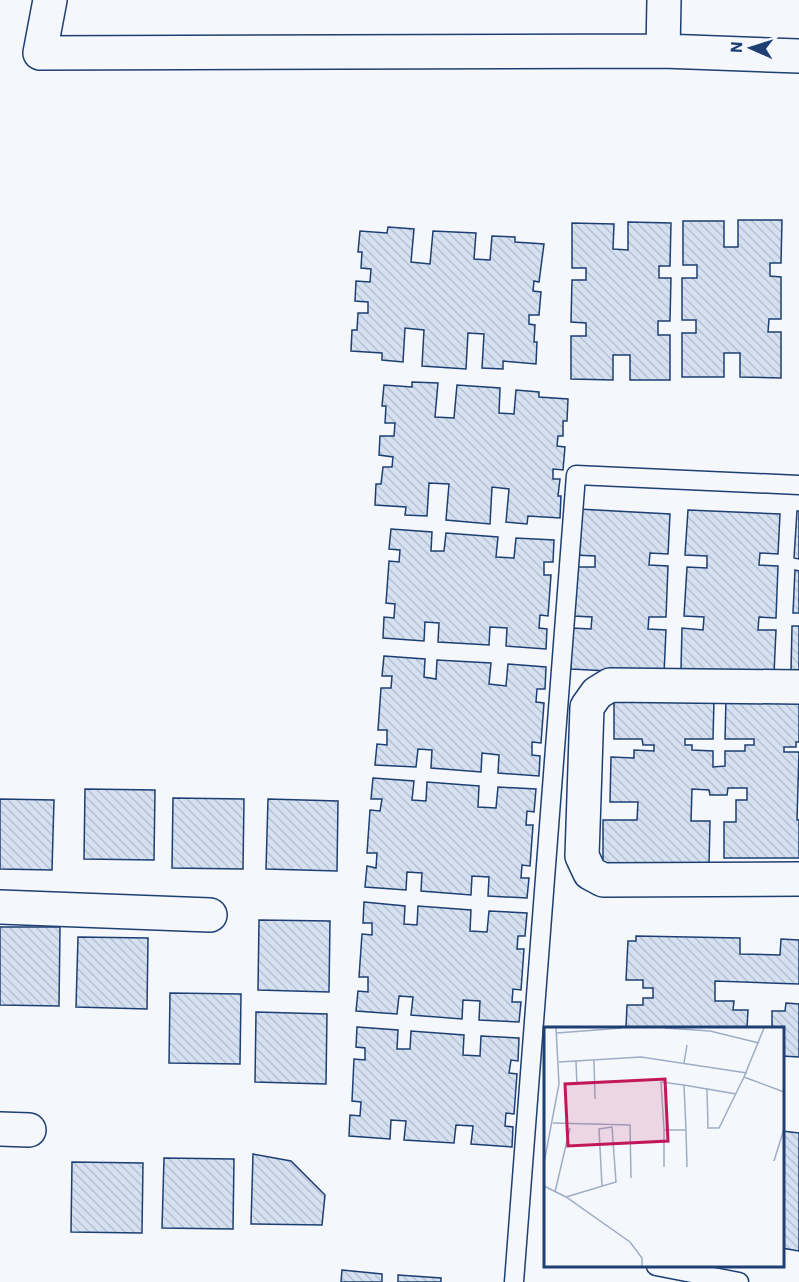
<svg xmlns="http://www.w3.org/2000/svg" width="799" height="1282" font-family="'IBM Plex Sans',sans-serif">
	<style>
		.building { fill: url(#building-back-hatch); stroke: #1d3f73; stroke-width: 1.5 }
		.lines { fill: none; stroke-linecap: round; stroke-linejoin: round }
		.service-casing { stroke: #1d3f73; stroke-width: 21 }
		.minor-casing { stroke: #1d3f73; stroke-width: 36 }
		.service { stroke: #f4f7fb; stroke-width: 18 }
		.minor { stroke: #f4f7fb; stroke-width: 33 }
		.inset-road { fill: none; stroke: #9eadc5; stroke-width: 1.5 }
		.view { fill: #c2185b; fill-opacity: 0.15; stroke: #c2185b; stroke-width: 3 }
		.inset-edge { fill: none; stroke: #1d3f73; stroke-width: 3 }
	</style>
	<defs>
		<pattern id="building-back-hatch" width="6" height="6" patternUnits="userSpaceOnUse" patternTransform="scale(1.5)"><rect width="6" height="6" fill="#d5e0f0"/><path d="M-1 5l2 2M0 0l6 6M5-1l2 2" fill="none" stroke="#b6c1d1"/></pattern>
	</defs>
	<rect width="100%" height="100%" fill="#f4f7fb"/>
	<path class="building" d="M738 220H782L781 263H770V276L781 277V319H769L768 332H781V378L740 377V353H724V377H682V333H696V320H682V278H697V265H683V221H724V247H738Z
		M628 222 671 223 670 266H659V278H671L670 321H658V335H670V380H630V355H613V380L571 379V336H586V323L571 322 572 280H586V268H572V223L614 224 613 249 628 250Z
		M388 227 414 229 411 262 430 264 433 231 476 233 474 259 490 260 492 236 515 237V242L544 244 539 282 534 281 533 291 541 292 539 315H529V324L535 325 534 342H537L536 364 503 361V369L482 368 484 334 468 333 466 369 422 366 424 330 405 328 403 362 382 360V353L351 351 352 330H357L358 313H368V302L355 301 356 281 370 282 371 269 361 268 362 252H358L360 231 387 233Z
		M412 382 438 383 435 417 454 418 457 385 500 388 499 413 514 414 516 390 539 392V397L568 399 567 421H563V436H558L557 446 565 447 563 470 553 469V479H560L558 496H561L560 518 528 516 527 524 506 522 509 489 492 487 490 524 446 520 449 484 429 483 427 516 405 515 406 507 375 505 376 484H381L383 467H392L393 457 379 455 380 436H394L395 423H385L386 406H382L384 385 412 387Z
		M578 509 670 514 668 554 650 553 649 565 668 566 666 617H649L648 629 666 630 664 674 571 669 572 628 591 629 592 617 574 616 577 567H595V556L575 555Z
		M688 510 780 514 778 554 760 553 759 565 778 566 776 618 759 617 758 630H776L774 674 681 669 682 628 703 630 704 617 684 616 687 567 707 568V556L685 555Z
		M797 511H799V559L794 558Z
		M391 529 432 532 431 551H444L446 533 498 537 496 557 514 558 516 538 554 540 553 562H544V575H551L548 616 540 615 539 628 547 629 546 649 506 646 507 628 490 627 489 645 438 642 439 623 425 622 424 641 383 638 384 617 394 618 395 604 386 603 389 561 399 562 400 550 389 549Z
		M795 570 799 571V613H793Z
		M792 626H799V672H791Z
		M384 656 425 659 424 677 436 679 437 660 491 663 489 684 506 686 508 664 546 667 545 689H537L536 702 544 703 541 743 532 742V755L540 756 539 776 498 773 499 755 482 753 481 772 431 768 432 750 418 749 416 767 375 765 377 744 387 745V730H378L381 688H391L392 676H382Z
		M614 698 714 699 713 739H685V745H692V750L713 751V767L725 766V751H745V745H754V739H725L726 699H799V742H796V747H784V752H799L797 820H799V858H724V822H736V800H747V788H728L727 795H710L709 790 692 789 691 821H710L709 865 603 864V820H637L638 802H610L611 757 634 758V750L654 751V745H643L642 739H614Z
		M373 778 414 781 412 800 426 801 427 782 479 786 478 807 496 808 498 787 536 789 534 812 527 811 526 825H533L530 866 522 865 521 878H529L527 898 488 896 489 877 472 876 471 895 421 891 422 873 407 872 406 890 365 887 367 866 376 868 377 853H367L370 810 380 811 382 799H371Z
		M85 789 155 790 154 860 84 859Z
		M173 798 244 799 243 869 172 868Z
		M0 799 54 800 52 870 0 869Z
		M268 799 338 801 337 871 266 869Z
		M364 902 405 906 404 924 417 925 418 906 471 910 470 931 487 932 489 911 527 913 525 936H518L517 949H524L521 990 513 989 512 1002H521L519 1022 479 1020 480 1001 463 1000 462 1019 411 1015 413 997 399 996 397 1014 356 1011 358 991 368 992V977H359L362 934 372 935V923H363Z
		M259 920 330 921 329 992 258 990Z
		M0 927H60L59 1006 0 1005Z
		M636 936 740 938V954L780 955 781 939 799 940V984L715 981V1001H734L733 1010H748L747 1028H626L627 1005H643V998H653V988H643V980H626L628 941H636Z
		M78 937 148 938 147 1009 76 1007Z
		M170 993 241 994 240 1064 169 1063Z
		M786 1003 799 1004V1057L782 1056V1028H772V1011H785Z
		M256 1012 327 1014 326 1084 255 1082Z
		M357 1027 398 1030 397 1049H410L411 1031 464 1035 463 1055 480 1056 481 1036 519 1038 518 1061 511 1060 509 1073 517 1074 514 1114 506 1113 505 1126 513 1127 512 1147 471 1144 473 1126 456 1125 454 1143 404 1140 406 1121 391 1120 390 1139 349 1136 350 1115 360 1116 361 1102 352 1101 354 1059 365 1060V1048L356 1047Z
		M782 1131 799 1133V1251L782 1248Z
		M253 1154 291 1161 325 1195 322 1225 251 1224Z
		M164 1158 234 1159 233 1229 162 1228Z
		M72 1162 143 1163 142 1233 71 1232Z
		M342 1270 382 1274V1282H341Z
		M398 1275 441 1278V1282H398Z"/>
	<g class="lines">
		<defs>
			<path id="service" d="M656 1266 739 1282
				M514 1282 576 475 799 485"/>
			<path id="minor" d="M50 0 40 53 663 51 664 0
				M663 51 799 56
				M799 687 610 685 597 693 587 707 582 856 590 873 603 880 799 879
				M0 907 210 915
				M0 1129 29 1130"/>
		</defs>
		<use href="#service" class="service-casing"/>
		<use href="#minor" class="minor-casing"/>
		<use href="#service" class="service"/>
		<use href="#minor" class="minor"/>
	</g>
	<g transform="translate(544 1027)">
		<rect width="240" height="240" fill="#f4f7fb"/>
		<path class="inset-road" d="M121 1 166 4 215 16M220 1 200 50 240 65M13 6 78 1M50 33 51 72M32 34 33 58M15 35 97 30 203 46M140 36 143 18M140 58 142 103H120L117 55 140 58 163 62M192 67 163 62 164 101H175L200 50M9 96 86 98 87 151M120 103V140M142 103 143 140M230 134 240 102M0 136 15 57 12 1M0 159 22 170 86 215 98 231V239M11 165 26 101M22 170 72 155 68 100 55 102 58 159"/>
		<path class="view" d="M121 52 124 114 24 119 21 57Z"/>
		<rect width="240" height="240" class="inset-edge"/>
	</g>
	<g transform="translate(751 48) rotate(273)" stroke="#f4f7fb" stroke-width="4.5" paint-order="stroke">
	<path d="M0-4.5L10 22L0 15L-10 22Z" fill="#1d3f73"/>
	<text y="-9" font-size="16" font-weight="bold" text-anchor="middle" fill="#1d3f73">N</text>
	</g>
</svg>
